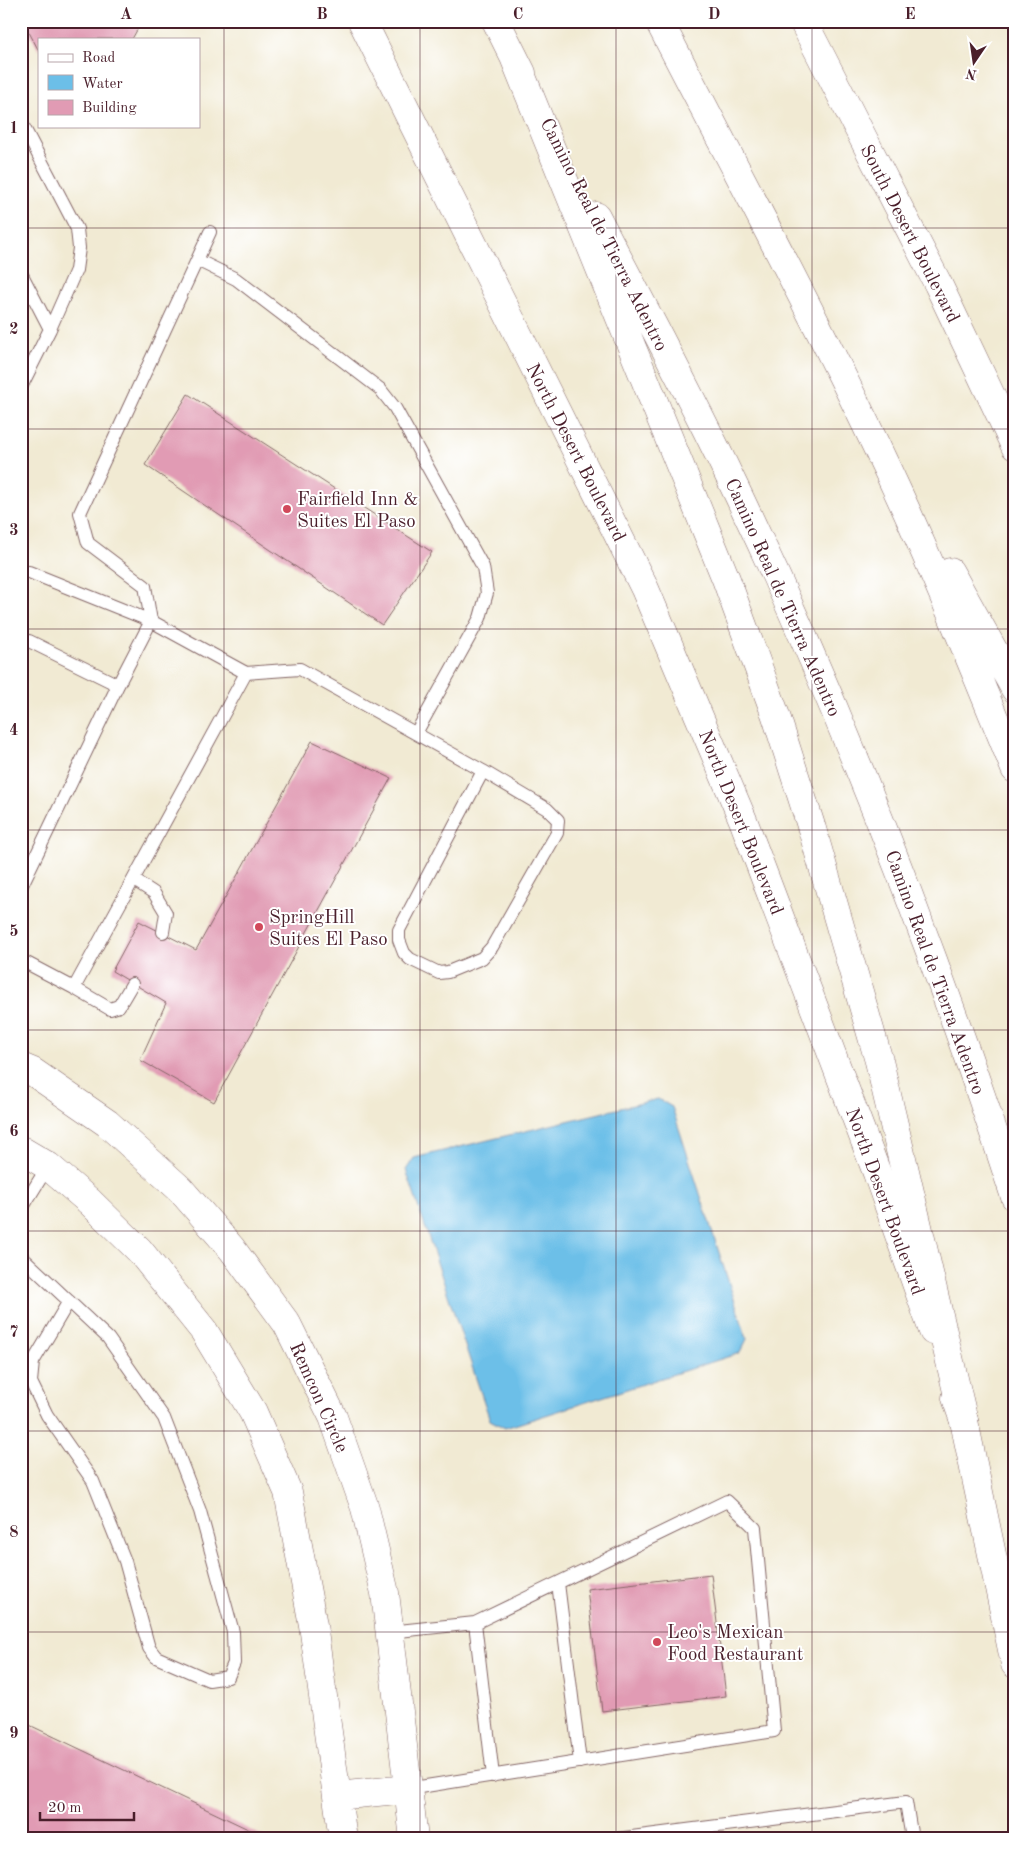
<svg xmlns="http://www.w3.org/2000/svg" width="1036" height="1860" font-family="'Old Standard TT',serif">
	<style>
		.water { fill: #6cbfe8; stroke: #5b6f8a }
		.building { fill: #e19bb4 }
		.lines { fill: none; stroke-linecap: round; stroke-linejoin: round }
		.lane-casing { stroke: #846666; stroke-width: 14 }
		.secondary-casing { stroke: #846666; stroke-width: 29 }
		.highway-casing { stroke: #846666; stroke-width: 29 }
		.lane { stroke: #fff; stroke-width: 12 }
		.secondary { stroke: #fff; stroke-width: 28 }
		.highway { stroke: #fff; stroke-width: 28 }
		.grid { fill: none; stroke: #4a1f2b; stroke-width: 1; stroke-opacity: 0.55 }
		.poi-dot { fill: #d1495b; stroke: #fff; stroke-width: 2 }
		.labels { text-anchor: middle; stroke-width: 4; stroke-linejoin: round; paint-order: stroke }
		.street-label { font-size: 19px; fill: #4a1f2b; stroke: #fff }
		.poi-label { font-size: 19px; fill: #4a1f2b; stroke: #fff; text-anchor: start }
		.neatline { fill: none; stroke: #4a1f2b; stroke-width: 2 }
		.grid-label { font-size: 16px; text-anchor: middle; font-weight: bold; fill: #4a1f2b }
	</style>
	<rect width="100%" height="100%" fill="#fff"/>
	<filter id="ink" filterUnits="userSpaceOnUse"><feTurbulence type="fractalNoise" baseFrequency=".02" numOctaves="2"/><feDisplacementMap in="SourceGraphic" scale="10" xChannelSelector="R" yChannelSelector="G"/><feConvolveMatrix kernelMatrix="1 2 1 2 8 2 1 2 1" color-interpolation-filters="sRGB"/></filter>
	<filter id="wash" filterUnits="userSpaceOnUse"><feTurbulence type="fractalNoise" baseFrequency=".0096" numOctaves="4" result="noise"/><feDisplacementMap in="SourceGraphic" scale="20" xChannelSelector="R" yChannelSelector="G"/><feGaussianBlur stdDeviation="1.12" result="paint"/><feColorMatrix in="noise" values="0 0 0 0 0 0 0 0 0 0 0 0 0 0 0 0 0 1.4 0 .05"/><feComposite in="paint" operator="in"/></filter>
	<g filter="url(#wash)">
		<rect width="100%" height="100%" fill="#f1ead3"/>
		<path class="water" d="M658 1099 672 1107 747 1339 740 1353 505 1428 490 1420 406 1170 414 1158Z"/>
		<g id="blocks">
			<path class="building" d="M23 21H142L132 39H39V51Z
				M188 394 432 552 382 625 145 465Z
				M312 741 391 778 214 1102 140 1060 166 1003 112 971 139 921 196 950Z
				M711 1574 726 1696 602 1711 587 1589Z
				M21 1721 269 1839H21Z"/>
		</g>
	</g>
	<g filter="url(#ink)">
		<use href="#blocks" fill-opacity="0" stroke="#846666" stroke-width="1"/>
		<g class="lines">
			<defs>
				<path id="lane" d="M21 122 77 229 79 248 76 270 50 329 21 387
					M210 232 80 513 88 543 145 586 151 621 246 673 300 669 483 771 547 809 558 820 557 833 492 947 482 958 448 972 439 973 410 959 404 953 399 940V930L483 771
					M197 260 236 279 380 389 395 408 483 567 487 593 480 618 416 733
					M21 273 50 329
					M21 572H29L151 621 118 685 21 887
					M29 641 118 685
					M134 880 154 893 166 913 163 932
					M21 960 74 988 246 673
					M74 988 110 1009 119 1006 132 984
					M21 1210 48 1166
					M21 1256 108 1338 164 1418 200 1511 233 1632 234 1663 228 1677 209 1680 156 1657 149 1648 125 1561 93 1481 47 1415 31 1382 33 1362 69 1301
					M558 1583 580 1762
					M475 1623 493 1776
					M389 1632 475 1623 727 1501 755 1528 774 1731 407 1789
					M616 1839 906 1802 912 1839"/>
				<path id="secondary" d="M362 21 645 589 743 820 877 1173 933 1331
					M803 21 938 284 1015 446
					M21 1067 33 1072 107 1123 180 1189 232 1249 287 1324 333 1417 365 1508 385 1593 414 1839
					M21 1150 48 1166 90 1202 139 1250 204 1331 253 1412 288 1492 313 1625 343 1839
					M956 1398 964 1421 1015 1664
					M337 1796 407 1789"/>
				<path id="highway" d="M496 21 522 73
					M659 21C743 184 831 345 907 512 945 596 980 683 1015 769
					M514 57 726 579 776 716 812 829 879 1061 964 1421
					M596 216C642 305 690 393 733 484 844 715 936 954 1015 1197
					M950 572 1015 689"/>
			</defs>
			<use href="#lane" class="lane-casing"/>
			<use href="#secondary" class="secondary-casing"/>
			<use href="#highway" class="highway-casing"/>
			<use href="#lane" class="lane"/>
			<use href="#secondary" class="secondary"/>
			<use href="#highway" class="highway"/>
		</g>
	</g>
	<path class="grid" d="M224 21V1839M420 21V1839M616 21V1839M812 21V1839M21 228H1015M21 429H1015M21 629H1015M21 830H1015M21 1030H1015M21 1231H1015M21 1431H1015M21 1632H1015"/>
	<g class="poi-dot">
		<circle cx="287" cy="509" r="5"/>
		<circle cx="259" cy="927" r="5"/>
		<circle cx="657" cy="1642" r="5"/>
	</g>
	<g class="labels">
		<g class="street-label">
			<text transform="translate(911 233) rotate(63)" y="7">South Desert Boulevard</text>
			<text transform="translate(605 234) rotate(63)" y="7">Camino Real de Tierra Adentro</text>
			<text transform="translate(577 452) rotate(63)" y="7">North Desert Boulevard</text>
			<text transform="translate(784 597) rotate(66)" y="7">Camino Real de Tierra Adentro</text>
			<text transform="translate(742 822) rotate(68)" y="7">North Desert Boulevard</text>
			<text transform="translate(936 972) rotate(70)" y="7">Camino Real de Tierra Adentro</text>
			<text transform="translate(886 1201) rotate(70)" y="7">North Desert Boulevard</text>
			<text transform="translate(320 1397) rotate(66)" y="7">Remcon Circle</text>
		</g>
		<g class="poi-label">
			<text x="297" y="505">Fairfield Inn &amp;<tspan x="297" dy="22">Suites El Paso</tspan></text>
			<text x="269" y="923">SpringHill<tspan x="269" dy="22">Suites El Paso</tspan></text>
			<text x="667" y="1638">Leo's Mexican<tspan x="667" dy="22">Food Restaurant</tspan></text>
		</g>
	</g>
	<rect width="1036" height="1860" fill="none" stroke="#fff" stroke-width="55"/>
	<rect x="38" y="38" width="162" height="90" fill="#ffffff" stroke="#b7a5aa"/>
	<rect x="48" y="54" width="25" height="8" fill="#ffffff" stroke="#b7a5aa"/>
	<text x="82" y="62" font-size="15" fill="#4a1f2b">Road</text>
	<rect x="48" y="75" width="25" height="15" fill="#6cbfe8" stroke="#b7a5aa"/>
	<text x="82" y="88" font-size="15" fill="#4a1f2b">Water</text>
	<rect x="48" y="100" width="25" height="15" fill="#e19bb4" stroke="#b7a5aa"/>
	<text x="82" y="112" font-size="15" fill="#4a1f2b">Building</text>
	<g transform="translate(974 62) rotate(193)" stroke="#ffffff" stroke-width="4" paint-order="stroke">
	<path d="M0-4L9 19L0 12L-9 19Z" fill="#4a1f2b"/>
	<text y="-8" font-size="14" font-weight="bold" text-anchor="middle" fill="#4a1f2b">N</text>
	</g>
	<path d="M40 1812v8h94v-8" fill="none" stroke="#4a1f2b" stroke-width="2.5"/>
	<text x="48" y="1812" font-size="15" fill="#4a1f2b" stroke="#ffffff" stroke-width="4" paint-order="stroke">20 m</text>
	<rect x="28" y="28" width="980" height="1804" class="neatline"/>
	<g class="grid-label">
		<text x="126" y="19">A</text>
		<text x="322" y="19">B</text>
		<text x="518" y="19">C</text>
		<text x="714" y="19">D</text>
		<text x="910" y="19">E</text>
		<text x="14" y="133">1</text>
		<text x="14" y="334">2</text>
		<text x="14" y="535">3</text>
		<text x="14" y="735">4</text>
		<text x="14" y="936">5</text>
		<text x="14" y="1136">6</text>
		<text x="14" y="1337">7</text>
		<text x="14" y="1537">8</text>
		<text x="14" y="1738">9</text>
	</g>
</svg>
